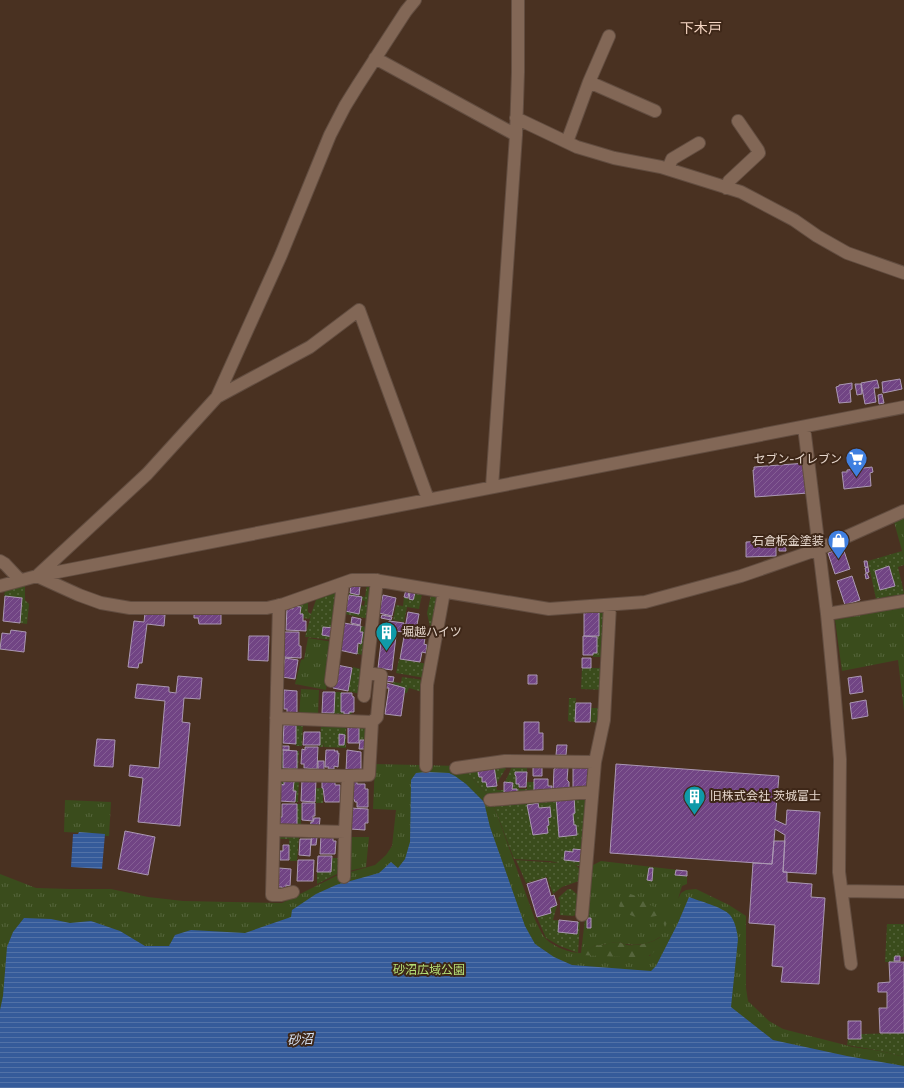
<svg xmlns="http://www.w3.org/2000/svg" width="904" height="1088" font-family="'Golos Text','Noto Sans JP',sans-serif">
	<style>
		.grass { fill: url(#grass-tufts); fill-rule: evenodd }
		.forest { fill: url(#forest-firs) }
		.garden { fill: url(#garden-dots) }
		.water { fill: url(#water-rules) }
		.building { fill: url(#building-hatch); stroke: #ab98b3 }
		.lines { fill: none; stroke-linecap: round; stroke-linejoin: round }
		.minor-casing { stroke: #624d40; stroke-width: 14 }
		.minor { stroke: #826756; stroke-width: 12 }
		.labels { text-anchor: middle; stroke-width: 4; stroke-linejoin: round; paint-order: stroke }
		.poi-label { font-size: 12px; fill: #e6d7cd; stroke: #3e2718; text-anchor: end }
		.park-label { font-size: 12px; fill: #b6e076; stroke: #3e2718 }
		.water-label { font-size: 13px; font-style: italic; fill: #d6e2f4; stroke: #3e2718 }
		.quarter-label { font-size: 14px; fill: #f5d6c3; stroke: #3e2718 }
	</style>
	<defs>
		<pattern id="grass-tufts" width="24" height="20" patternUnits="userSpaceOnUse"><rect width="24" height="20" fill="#3a4c1c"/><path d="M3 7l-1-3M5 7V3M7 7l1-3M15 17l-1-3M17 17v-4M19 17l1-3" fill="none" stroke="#56653c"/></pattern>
		<pattern id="forest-firs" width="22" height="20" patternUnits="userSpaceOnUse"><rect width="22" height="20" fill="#3a4c1c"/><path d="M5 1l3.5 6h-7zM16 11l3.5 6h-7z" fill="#56653c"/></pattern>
		<pattern id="garden-dots" width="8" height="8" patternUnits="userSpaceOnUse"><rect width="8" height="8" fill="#3a4c1c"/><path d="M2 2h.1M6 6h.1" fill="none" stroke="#56653c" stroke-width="1.8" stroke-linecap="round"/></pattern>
		<pattern id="water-rules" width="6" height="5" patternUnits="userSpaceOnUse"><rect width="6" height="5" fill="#355b9a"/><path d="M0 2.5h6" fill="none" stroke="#5272a7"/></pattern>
		<pattern id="building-hatch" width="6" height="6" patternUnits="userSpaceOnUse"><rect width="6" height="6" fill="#714484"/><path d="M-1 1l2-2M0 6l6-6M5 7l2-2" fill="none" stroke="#855e94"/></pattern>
	</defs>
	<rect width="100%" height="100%" fill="#493121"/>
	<path class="grass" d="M904 518V558L894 522Z
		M904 607V711L898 660 842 671 835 620Z
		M308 638 333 642 326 690 295 684 301 660 304 659Z
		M301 689 319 690 318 716H299Z
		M375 764 460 766 491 798 536 922C539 927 542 935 546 939 554 947 570 953 581 953L591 866 601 861 687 871V884L682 886 678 899 681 893 686 890 696 889 729 905 746 916V988L748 1001 769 1021 783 1029 853 1047 881 1051 904 1057V1088H0V874L36 888 70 889H111L148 897 183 901 282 903 336 876 375 865 386 855 392 846 396 810 373 809ZM660 937 650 956 585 953 595 945C605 946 608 943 617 942 620 942 623 944 626 944 638 946 650 944 660 937Z
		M65 800 111 802 109 836H104V834L64 832Z
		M350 837H369L366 867 349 871Z"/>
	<path class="forest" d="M627 893 646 899 650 905 657 908 663 909 675 906 665 927 660 915C645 919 630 920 619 906L622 898Z
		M661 937C658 947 656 953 645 958L581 955 595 945C606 946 609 942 617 942 620 942 624 944 627 945 639 946 651 943 661 937Z"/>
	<path class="garden" d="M902 551 904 558V565L898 567 904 593 902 595 890 596 876 599 868 561Z
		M367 583 373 588 369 619 345 614V611L359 614 361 605 364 606 365 601 362 600V597L349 595V593L365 597Z
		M25 585V600L29 604 27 624 20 623 22 598 4 597 5 590Z
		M336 591 333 640 305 637 311 615 309 619 303 618 300 614 301 607 295 606 308 601V612L311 614 317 597Z
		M410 591 422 594 419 609 407 607 404 622 393 620 396 605 403 606 404 597 408 598V602Z
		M431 595 437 596 432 626 430 627 427 613Z
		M599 611H605L604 657H593V653H597V636L599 635Z
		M361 626 366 627 364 655 357 654 362 632H360Z
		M399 659 428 664 425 678 396 673Z
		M353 667 364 670 360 694 348 691Z
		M582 668H604V690L581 689Z
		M402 677 423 680 422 692 409 688 407 693H404L393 686V682L401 683Z
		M335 692H342L341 712H344V714H348L349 712H352L351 716H323V713H334Z
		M569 698H576L575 722 568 721Z
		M591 708H601L600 723 590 722Z
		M296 722 303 723 302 746H296Z
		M321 723H346V748L324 747V743L323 747H319V745H320Z
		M359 724H367L368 740H359Z
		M281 750H283V768H297V751H299L298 771H281Z
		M514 762 527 763V772H515V775L516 776V784H519V789H527V782H534V796H517L513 789V782H505Z
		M509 763 496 785 497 790H504L505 796 491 798 462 768 477 766 479 777H482V782H486L487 787 496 786 494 767Z
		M280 778 299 779 298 802H295L296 792 293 791 294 781 281 785 280 801Z
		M316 788H323V803H316Z
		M590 794 583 867 574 865 578 867 582 873 579 881 562 887 553 894 547 877 526 883 516 860 559 863 550 861 514 859 492 801Z
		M297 804H301V829L297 826Z
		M282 835 299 836 297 861H290L289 839H278Z
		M332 858H341L337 874 317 884V872H331Z
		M568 889H571L580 897 578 914 573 916 560 915V901L558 898Z
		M557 905 553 920 580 922 578 953 560 946 546 938 537 917 551 913 550 908Z
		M887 924H904V955L903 957H895L894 962H885Z
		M904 1033V1057L881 1051 847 1045 848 1039H861V1034Z"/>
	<path class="water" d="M427 772 449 773 455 776 466 784 484 802 490 827 525 926 535 944 554 957 572 965 651 971 656 966 678 923 689 897C699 901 723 907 730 915 735 921 737 931 738 939L731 1007 773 1040 847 1056 904 1066V1088H0V1010L3 996 7 947 13 932 24 918 51 919 70 923 91 921 120 931 145 946H169L175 935 191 930 245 933 291 917 292 910 316 894 336 885 379 873 391 862 398 868 405 859 410 842 411 780 416 773Z
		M79 832 105 834 102 869 71 867 73 834H78Z"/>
	<path class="building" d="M900 379 902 389 883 393 882 382Z
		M877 380 879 388H874L876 402 865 404 861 383Z
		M852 383V389L850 390 851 402 839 403 836 387 839 386V385Z
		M855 384H861L862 394 857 395Z
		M882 394 884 403 879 404 878 395Z
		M806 463 808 493 755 497 753 470H754V467Z
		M872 467 873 472 870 473 871 486 844 489 842 472H847V470Z
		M785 540 786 551H779V547H776V556L746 557V542Z
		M843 548 850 569 835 574 828 553Z
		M864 561H867L868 567H865Z
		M889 566 895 586 880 590 875 571Z
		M868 567 869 572 866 573 865 568Z
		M867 573 869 578 866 579 865 574Z
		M852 576 860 600 845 605 837 581Z
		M351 585 360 586 359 595 350 593Z
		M406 590 409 591 408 598 404 597Z
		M410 592 415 593 413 600 409 599Z
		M349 595 362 597 359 614 345 611Z
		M383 595 396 598 392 616 379 613Z
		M5 596 22 598 20 623 3 621Z
		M293 606 301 607 300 614H303V621H306V631L286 630 287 608 293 609Z
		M221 612V624H199L198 618H194V613Z
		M408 612 419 614 416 630 405 628Z
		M584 612H599V636H584Z
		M145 613 165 615 164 626 147 624 142 663H139L138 668 128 667 134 621 144 622Z
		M382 615 392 617 391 620 381 618Z
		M352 617 361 619 360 625 351 623Z
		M389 621 404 623 403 632 388 630Z
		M344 623 361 626 360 632H363L361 644 358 643 357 654 339 650Z
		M323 627 334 628 333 637 322 635Z
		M11 630 26 632 24 652 0 649 2 633 10 634Z
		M414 630 426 632 424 644 427 645 426 653 422 652 420 662 400 659 405 631 414 632Z
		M283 632H299V646H301V658L282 657Z
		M382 634 396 636 392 670 378 668Z
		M249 636H269L268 661 248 660Z
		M583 636 597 637V653H593V655H583Z
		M285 658 298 660 295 679 282 677Z
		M582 658H591V668H582Z
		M337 665 352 668 348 691 333 688Z
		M528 675H537V684H528Z
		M178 676 202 678 200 699 184 698 182 722 190 723 180 826 138 822 143 778 129 776 130 765 159 768 165 701 135 698 137 684 169 687V692L176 693Z
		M386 676 394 677 393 682 385 681Z
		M861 676 863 692 850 694 848 678Z
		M387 683 405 688 401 716 385 714 389 688H386Z
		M284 690 297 691V714H287V709H284Z
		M323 692H335L334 713H322Z
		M341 693H352V696L354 697V712H349V714H344V712H341Z
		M866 700 868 716 852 719 850 703Z
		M576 703H591L590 722H575Z
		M524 722H539V733H543V750H524Z
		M348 724H359V743H348Z
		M284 725H296V744L283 743Z
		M304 732H320V745H303Z
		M339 734 345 735 344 745H339Z
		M97 739 115 740 113 767 94 766Z
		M360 740H368L367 749H359Z
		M557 745H567L566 755H556Z
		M281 746H289V750H281Z
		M305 747H318L317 769 304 768V764H301L302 749 305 750Z
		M283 750 297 751V769L283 768Z
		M326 750H335L334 751H338L337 753H339L338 767 334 766V769H328L329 767H325Z
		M347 750 361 752V771H346Z
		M318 761H324V770H318Z
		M616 764 779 776 775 820 786 825 787 810 820 812 816 874 783 872 785 835 775 829 772 864 610 853Z
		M533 765H542V776H533Z
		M477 766H494L497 786 487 787 486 782H482V777H479Z
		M573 766H589V790H573Z
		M557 767 568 768 567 780 569 782V792H553L554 769Z
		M515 772H527L526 787H519V784H516V776L515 775Z
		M322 779H335V785H340V802H325L323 788H322Z
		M534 779H548V786H552L551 792H534Z
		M284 780 294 781 293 791H296L295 802 280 801 281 784 284 785Z
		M302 780H316L315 802 301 801Z
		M350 781 357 782V784H365V789H368V807H357V802H355L354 799H350Z
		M504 782 513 783 512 789H517V795H504Z
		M574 796 575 813 573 814 574 825H576L577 835 559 837 556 798Z
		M302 803H315V816H313V821L302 820Z
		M538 803 539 808 550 807 551 817 548 818 549 825 547 826 548 833 533 835 527 805Z
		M282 804H297V826H279V817H282Z
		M350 808 368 809V823H365V830L350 829Z
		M314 818H320L319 830 310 829 311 822H313Z
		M125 831 155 837 148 875 118 869Z
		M321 835H333V841H336L335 854H320Z
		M312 836 317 837 316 845H311Z
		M300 839H311L310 856 299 855Z
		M774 841H785L783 872H787V882L812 884 811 897 825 898 819 984 781 982 783 967 772 966 775 925 749 923 753 863 772 864Z
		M283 845H289V860H280V851H283Z
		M573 849 584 850 583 862 564 860 565 851 573 852Z
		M318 856H332L331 872H317Z
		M298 860H314L313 881H297Z
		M279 868 291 869 290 886 286 885V891L282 890V887H278Z
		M649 868H653L652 881 647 880Z
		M676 870 687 871V876L675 875Z
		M546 878 551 896 554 895 557 905 550 908 551 913 537 917 527 884Z
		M587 918H591V928H587Z
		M559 920 578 922 577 934 558 932Z
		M895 956H900V961H894Z
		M889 962H904V1033H880L879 1008H887V992H878V983L890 982Z
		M848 1021H861V1039H848Z"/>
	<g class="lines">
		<defs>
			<path id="minor" d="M415 0 406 11 358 85 345 106 330 135 281 255 217 397 147 474 37 576 79 595 101 603 130 608H267L284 604 352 580H374L549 609 645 602 741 576 819 549 904 511
				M375 58 516 135
				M589 82 655 111
				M516 118 577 147 594 152 614 158 661 167 741 192 794 220 817 236 847 253 904 273
				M567 142 589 82 609 36
				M668 169 672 159 699 143
				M726 188 729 181 759 153 758 150 738 121
				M217 397 310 347 359 310 428 499
				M804 427 827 614 834 688 840 759 839 872 851 964
				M492 487 516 135 518 72V0
				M0 561 5 564 20 580
				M0 586 37 576 904 407
				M279 605 272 895H281L293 892
				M827 614 904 601
				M331 681 343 584
				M364 696 377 580
				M276 718 372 722
				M426 766 427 685 444 592
				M456 768 505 761 595 762
				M275 775 348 776 345 832
				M348 776 369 775 372 722 377 717 381 675 367 673
				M490 800 592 792
				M274 830 345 832 344 877
				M842 891 904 892
				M582 915 595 762 604 720 610 605"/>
		</defs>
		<use href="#minor" class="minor-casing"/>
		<use href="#minor" class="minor"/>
	</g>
	<defs>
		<symbol id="supermarket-pin" viewBox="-11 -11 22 30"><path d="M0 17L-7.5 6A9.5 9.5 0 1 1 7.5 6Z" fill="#3f7fe0" stroke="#3e2718"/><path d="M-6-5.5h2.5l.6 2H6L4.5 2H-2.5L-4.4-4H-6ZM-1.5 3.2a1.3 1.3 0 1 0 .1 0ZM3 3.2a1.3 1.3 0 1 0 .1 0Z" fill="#fff"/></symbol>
		<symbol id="shop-pin" viewBox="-11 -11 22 30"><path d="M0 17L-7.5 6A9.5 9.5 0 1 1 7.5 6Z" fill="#3f7fe0" stroke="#3e2718"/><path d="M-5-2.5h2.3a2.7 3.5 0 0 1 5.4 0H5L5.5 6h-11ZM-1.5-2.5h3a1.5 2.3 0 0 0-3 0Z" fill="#fff"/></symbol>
		<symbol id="building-pin" viewBox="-11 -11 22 30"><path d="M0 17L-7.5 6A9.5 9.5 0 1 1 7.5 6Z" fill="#0f9aa8" stroke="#3e2718"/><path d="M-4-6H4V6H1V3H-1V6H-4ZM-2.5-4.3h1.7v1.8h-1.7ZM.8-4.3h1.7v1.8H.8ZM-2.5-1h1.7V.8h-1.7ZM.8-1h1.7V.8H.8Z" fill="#fff"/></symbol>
	</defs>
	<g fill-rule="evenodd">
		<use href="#supermarket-pin" x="844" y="446" width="25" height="34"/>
		<use href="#shop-pin" x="826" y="528" width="25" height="34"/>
		<use href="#building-pin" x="374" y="620" width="25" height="34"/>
		<use href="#building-pin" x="682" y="784" width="25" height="34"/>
	</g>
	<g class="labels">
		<g class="poi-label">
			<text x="842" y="463">セブン-イレブン</text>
			<text x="824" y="545">石倉板金塗装</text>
			<text x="402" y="636" text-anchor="start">堀越ハイツ</text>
			<text x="710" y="800" text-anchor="start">旧株式会社 茨城富士</text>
		</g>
		<g class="park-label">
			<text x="429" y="974">砂沼広域公園</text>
		</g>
		<g class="water-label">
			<text transform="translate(300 1039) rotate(-4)" y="5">砂沼</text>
		</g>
		<g class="quarter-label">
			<text x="701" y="33">下木戸</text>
		</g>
	</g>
</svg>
